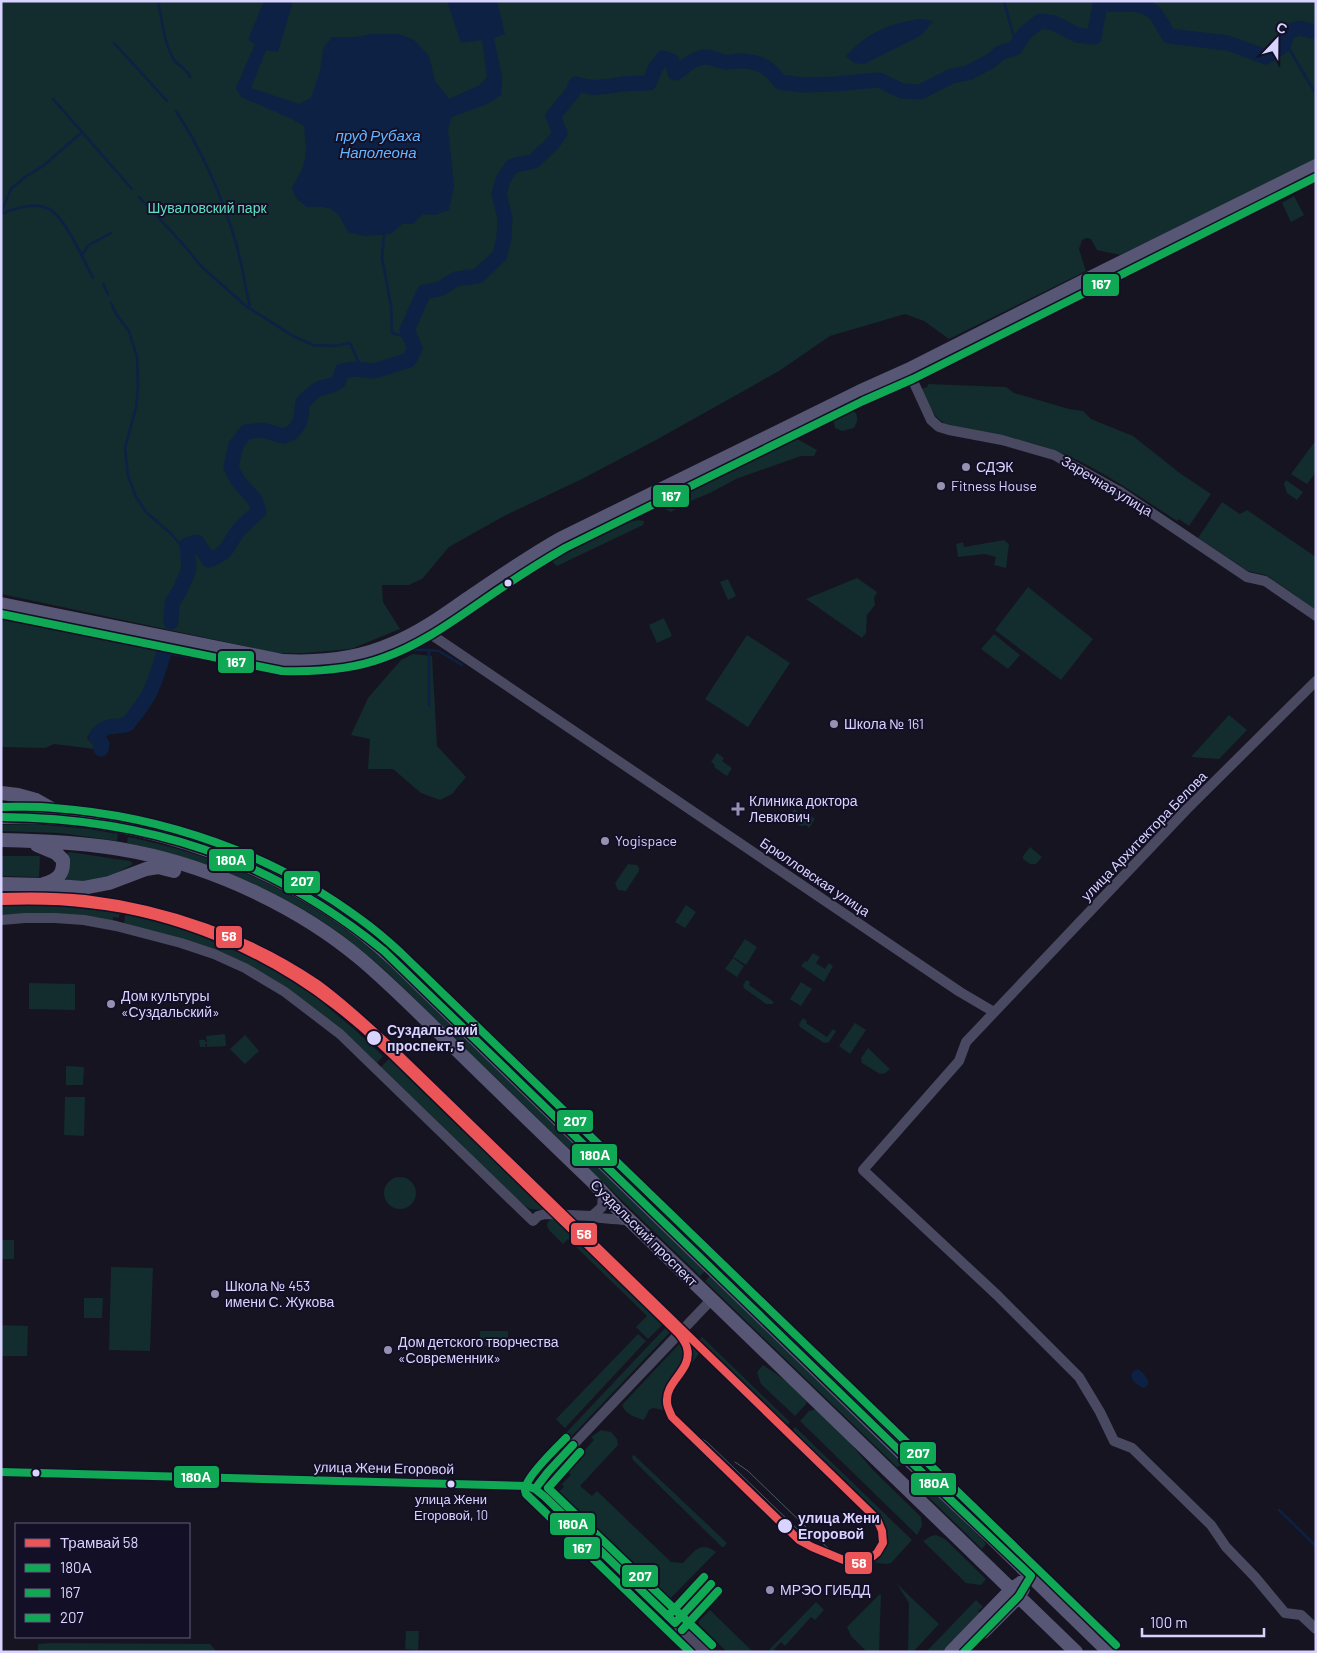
<svg xmlns="http://www.w3.org/2000/svg" width="1317" height="1653" font-family="Barlow,sans-serif">
	<style>
		.green { fill: #132c2d }
		.water { fill: #0d2144 }
		.lines { fill: none; stroke-linecap: round; stroke-linejoin: round }
		.stream { stroke: #0d2144; stroke-width: 2.5 }
		.river { stroke: #0d2144; stroke-width: 15 }
		.street { stroke: #4a4962; stroke-width: 10 }
		.secondary { stroke: #575674; stroke-width: 14 }
		.tram { stroke: #43596b; stroke-width: 1 }
		.bus-1-casing { stroke: #130f26; stroke-width: 11 }
		.bus-2-casing { stroke: #130f26; stroke-width: 11 }
		.bus-3-casing { stroke: #130f26; stroke-width: 11 }
		.bus-1 { stroke: #10a855; stroke-width: 8 }
		.bus-2 { stroke: #10a855; stroke-width: 8 }
		.bus-3 { stroke: #10a855; stroke-width: 8 }
		.tram-1-casing { stroke: #130f26; stroke-width: 11 }
		.tram-1 { stroke: #eb5557; stroke-width: 8 }
		.poi-dot { fill: #9591b1; stroke: #130f26; stroke-width: 2 }
		.bus-dot { fill: #d9d4ff; stroke: #130f26; stroke-width: 2 }
		.labels { text-anchor: middle; stroke-width: 4; stroke-linejoin: round; paint-order: stroke }
		.bus-label { font-size: 13px; fill: #d9d4ff; stroke: #130f26 }
		.park-label { font-size: 14px; fill: #5fe0c0; stroke: #130f26 }
		.poi-label { font-size: 14px; fill: #d9d4ff; stroke: #130f26; text-anchor: start }
		.street-label { font-size: 14px; fill: #d9d4ff; stroke: #130f26 }
		.stop-label { font-size: 14px; font-weight: bold; fill: #d9d4ff; stroke: #130f26; text-anchor: start }
		.water-label { font-size: 15px; font-style: italic; fill: #62b6ff; stroke: #130f26 }
		.line-badge { stroke: #130f26; stroke-width: 2 }
		.badge-label { font-size: 14px; text-anchor: middle; font-weight: bold; fill: #fff }
	</style>
	<rect width="100%" height="100%" fill="#161421"/>
	<path class="green" d="M1 1H1316V160L1120 255 1097 250 1091 239 1087 238 1082 240 1079 249 1086 271 949 339 924 321 905 314 830 336 779 371 656 440 584 478 504 516 449 547 422 579 409 585H382L383 602 400 629 351 649 305 653H277L1 594Z
		M1294 196 1304 215 1291 222 1282 203Z
		M928 384 1006 387 1014 393 1069 409 1083 411 1091 419 1133 436 1181 474 1211 494 1189 526 1179 519 1177 521C1137 495 1098 467 1054 450 1020 438 984 432 949 426 932 417 929 405 921 389L927 387Z
		M843 407 852 408C858 415 859 419 854 428L842 431 835 428 833 417 834 413Z
		M792 436 817 450 814 456H801L736 479 710 493 686 503 671 512 667 510 666 505 679 494V488L687 483 732 461Z
		M1316 440V472L1307 484 1291 474Z
		M1286 480 1303 492 1297 500 1287 493 1284 484Z
		M1222 502 1240 514 1247 510 1316 557V610L1266 575 1248 571 1198 538Z
		M619 520C629 525 635 518 644 521L643 525 557 566 549 559 551 555 575 541Z
		M1004 540 1009 544 1006 568 994 565 996 557 985 554 958 557 956 544 963 542 964 547Z
		M857 578 877 592 874 598 875 605 867 615 866 633 862 638 806 599Z
		M728 579 736 596 728 600 720 582Z
		M1028 587 1093 639 1061 680 995 630Z
		M1 613 162 646 152 679 140 704 121 723C108 725 95 725 87 738L94 745V749L54 744 45 748 1 747Z
		M664 618 672 636 657 643 649 625Z
		M994 634 1020 655 1008 669 981 649Z
		M747 635 790 663 748 727 705 699Z
		M413 654 432 656 437 746 466 777 452 794 440 800 421 793 393 769H368L370 739 351 735 368 698 401 660Z
		M1229 715 1247 730 1219 759 1191 757Z
		M717 753 724 758 722 761 732 768 727 776 715 768 714 764 711 762Z
		M794 809 805 816 807 813 815 819 809 828 806 825 801 826 788 817Z
		M35 824 89 829 118 834 117 841 60 833 1 831V825Z
		M128 837C225 856 316 899 389 965L705 1271 700 1276 385 970C365 953 346 937 325 923 266 884 196 857 127 843Z
		M1030 847 1042 857 1036 864H1030L1023 859V856Z
		M69 852 130 861 133 864 113 875 93 882 66 881 70 864 67 854Z
		M1 856H40L39 877 1 876Z
		M628 864 637 865 639 868V871L626 891 618 890 615 883Z
		M18 902 82 905 120 911 119 918 113 917V921L1 915V903Z
		M686 905 696 912 685 928 675 922Z
		M126 911 218 939 286 972 328 1001 325 1005 353 1028 383 1056 377 1063 343 1031 246 963 215 950 124 923Z
		M745 939 757 947 746 965 733 957Z
		M396 946 660 1202 645 1192 396 951Z
		M813 953 820 957 816 963 825 969 829 963 833 966 824 982 801 966 805 961 807 962Z
		M733 958 744 966 737 977 725 969Z
		M746 980 750 982 749 985 774 1002 772 1004H766L745 989 743 986Z
		M801 982 812 989 801 1006 790 999Z
		M29 983 75 984V1010L29 1009Z
		M803 1018 807 1021 806 1023 827 1037 833 1029 836 1031 829 1042 824 1043 800 1027 799 1024Z
		M855 1023 866 1030 850 1054 839 1046Z
		M225 1034 226 1046 207 1047V1044H205L206 1047H200L199 1040H205V1042H207L206 1036Z
		M245 1035 259 1051 245 1064 230 1049Z
		M868 1048 890 1069 885 1073 880 1074 862 1063 861 1058Z
		M392 1056 549 1210 530 1209 522 1204 381 1067Z
		M66 1066 84 1067 83 1085H66Z
		M65 1097H85L84 1136 64 1135Z
		M384 1193a16 16 0 1 1 32 0a16 16 0 1 1-32 0Z
		M557 1218 665 1322 648 1339 636 1327 647 1316 568 1239 563 1244 549 1230C544 1222 550 1219 557 1218Z
		M1 1240H14V1259H1Z
		M111 1267 153 1268 150 1351 109 1350Z
		M710 1276 901 1462 902 1465 897 1467 705 1281Z
		M84 1298H103L102 1318H84Z
		M1 1325 28 1326 27 1356H1Z
		M668 1325 673 1329 570 1438 565 1434Z
		M480 1331H508V1346H480Z
		M638 1334 646 1341 565 1428 556 1419Z
		M702 1337 790 1422 786 1426 698 1341Z
		M681 1342 684 1353 692 1344 700 1352 671 1392V1407L663 1410 653 1408 649 1410 644 1420C635 1417 626 1415 622 1405Z
		M763 1365C776 1374 801 1389 807 1403L795 1416 761 1384 757 1372Z
		M816 1409 849 1442 873 1470 921 1517 922 1526 917 1535 800 1421 809 1411Z
		M795 1427 912 1540 891 1563 886 1564 871 1562C887 1547 890 1538 880 1518L791 1432Z
		M601 1430 611 1432 617 1439 618 1445 580 1486 592 1496 597 1491 671 1562 683 1563C694 1552 700 1540 716 1552L665 1604 555 1496 564 1487 562 1484 571 1475 566 1470 594 1440 591 1437Z
		M564 1436 568 1440 545 1464 542 1461Z
		M634 1455 727 1543 724 1547H722L633 1460 632 1456Z
		M915 1474 983 1540 986 1544 982 1549 910 1479 914 1477Z
		M936 1535 945 1539 986 1579 981 1585 966 1583 923 1541 931 1536Z
		M897 1584 939 1624 913 1652H908L909 1603Z
		M880 1594 881 1595 879 1652H867L851 1636 847 1627Z
		M976 1600 983 1607 978 1611 982 1615 947 1652H926Z
		M816 1602 824 1610 815 1620 811 1617 785 1646 781 1642 774 1649 776 1652H771L769 1650Z
		M710 1610 753 1652H727L699 1624V1621Z
		M406 1631H419L418 1650 405 1649Z
		M50 1643 210 1644 217 1652H38V1644Z"/>
	<path class="water" d="M264 1H293L278 52 266 50 251 88 299 104 311 98 320 71 323 49 332 37H356L372 34H399L414 40 429 56 435 81 449 99 480 85 487 77 482 40 461 43 447 1H497L505 34 494 38 502 77 501 95 487 104 452 117 448 129 454 186 449 210 435 215 423 214 413 224H402L391 234 365 236 348 232C336 208 334 206 307 207L296 198 292 188C308 161 307 157 304 126L292 119 241 97 236 88 255 44 248 40Z
		M920 19 933 21 922 35 864 64 854 63 846 56C869 32 887 24 920 19Z
		M1138 1369 1144 1374 1148 1381V1385L1144 1388C1135 1385 1124 1374 1138 1369Z"/>
	<g class="lines">
		<path class="stream" d="M158 1C162 20 164 43 174 60 179 67 186 67 190 77
			M1004 1 1016 45
			M1122 1 1123 5
			M114 43 167 101
			M1283 46 1288 47 1314 91H1316
			M176 111C203 152 222 196 236 243 242 264 245 286 250 307
			M139 197 183 244 202 267 246 306 293 336 313 345 335 346 350 343 362 370
			M1 212 11 189 25 177 43 166 82 132 53 99 132 189
			M1 214C15 209 32 202 47 208 64 214 84 261 93 278
			M384 234 382 258 391 306 392 333 411 338
			M81 256 89 245 111 233
			M1113 278 1316 178
			M103 284 108 294
			M1079 295 1101 285
			M111 303 116 314 129 331 137 357 138 387 136 407 125 448 128 476 136 497 146 512 169 532 188 552
			M164 653 294 673
			M317 673 362 665 412 650H429
			M429 705V650L439 651 462 665
			M1279 1510 1316 1546"/>
		<path class="river" d="M171 622 172 603 180 590 189 569 187 545 197 542 209 560C231 552 226 545 239 530 245 523 252 517 259 511L255 500 238 481 231 467 236 445 246 432 263 430 283 436 293 432 300 422 303 402C308 398 313 391 319 389 333 383 338 389 342 371L354 369 374 371 409 360 415 348 407 330 424 292 440 289 456 279 478 276 500 255 504 238 505 218 499 194 503 180 512 166 534 161 552 144 560 133 553 116 572 93 576 84C597 90 605 86 624 84 633 83 641 83 649 83L656 67 663 58 672 61 675 73C682 70 689 62 695 60 710 53 712 60 725 62 729 63 735 61 740 61 758 61 770 67 780 82L803 85 835 84 879 80 902 91 920 92 952 76 968 73 991 61 1000 53 1015 48 1025 33 1040 21 1054 23 1077 35 1094 37 1100 4C1115 5 1139 1 1151 10 1157 13 1165 30 1169 36L1228 43 1266 57 1283 46 1288 32 1299 28 1316 32
			M101 749 102 744 96 737C105 722 115 729 128 724 133 716 137 713 142 705 154 689 159 668 165 650"/>
		<path class="street" d="M908 370 931 420 939 427 949 430 1002 440 1054 455 1119 491 1247 577 1265 581 1316 616
			M423 629 960 992 994 1012
			M1316 681 1187 809 966 1042 959 1061 863 1170 997 1295 1079 1377 1100 1412 1114 1441 1132 1448 1211 1525 1226 1547 1255 1577 1285 1613 1301 1615 1316 1629
			M1 920 25 918H55L84 920 116 926 181 943 214 954 245 968 285 992 340 1034 533 1221 538 1216 545 1214 592 1216
			M603 1193 602 1207 592 1216C601 1220 618 1218 629 1221
			M1 1472 527 1486 535 1489 545 1497 705 1652
			M535 1489 550 1469 712 1299"/>
		<path class="secondary" d="M1 604 283 661C320 663 358 659 392 644 419 633 443 616 467 599 498 578 528 557 560 539L859 392 908 370 1102 272 1316 166
			M1 793 18 795 36 800 68 818
			M1 817C137 811 295 867 394 960L910 1461 991 1537 1109 1652
			M1 840C46 841 92 843 136 852 215 868 301 908 362 960 396 989 426 1020 458 1051 503 1095 548 1139 593 1182L616 1207 1076 1652
			M37 845 56 853 63 860C64 875 57 880 44 884
			M1 884 43 885 83 888 109 883 146 869 158 867 174 871
			M983 1632 1019 1596 1023 1589
			M951 1652 1012 1589 1031 1576"/>
		<path class="tram" d="M683 1428 707 1442 820 1551
			M735 1462 748 1471 837 1557"/>
		<defs>
			<path id="bus-1" d="M1 817C147 818 270 858 384 951L910 1461 1031 1576 1019 1596 964 1652
				M1 1472 527 1486 535 1489 545 1497 675 1623 711 1584
				M535 1489 548 1472 573 1445"/>
			<path id="bus-2" d="M1 614 282 671C316 672 351 670 383 658 417 646 446 626 475 606 505 585 534 566 565 548L863 401 913 379 1316 177
				M566 1438C556 1448 529 1474 526 1486 524 1490 525 1490 526 1494L690 1652
				M682 1630 718 1591"/>
			<path id="bus-3" d="M1 807C19 807 37 806 54 808 163 816 273 854 360 919 374 929 388 941 401 953L1116 1645
				M580 1452 548 1488 712 1645
				M668 1616 704 1577"/>
		</defs>
		<use href="#bus-1" class="bus-1-casing"/>
		<use href="#bus-2" class="bus-2-casing"/>
		<use href="#bus-3" class="bus-3-casing"/>
		<use href="#bus-1" class="bus-1"/>
		<use href="#bus-2" class="bus-2"/>
		<use href="#bus-3" class="bus-3"/>
		<defs>
			<path id="tram-1" d="M1 897C29 896 57 896 85 899 167 909 248 937 316 983 344 1003 369 1027 394 1050L877 1519 882 1531 883 1543 877 1553 866 1562 860 1563 846 1561 812 1547 799 1540 672 1417C670 1412 667 1407 667 1402 665 1381 693 1370 687 1348 686 1343 682 1338 679 1334L409 1071C386 1048 361 1025 335 1005 265 951 177 913 89 904 59 900 31 900 1 901"/>
		</defs>
		<use href="#tram-1" class="tram-1-casing"/>
		<use href="#tram-1" class="tram-1"/>
	</g>
	<g class="poi-dot">
		<circle cx="966" cy="467" r="5"/>
		<circle cx="941" cy="486" r="5"/>
		<circle cx="834" cy="724" r="5"/>
		<path d="M735.5 801.5h5v5h5v5h-5v5h-5v-5h-5v-5h5z"/>
		<circle cx="605" cy="841" r="5"/>
		<circle cx="111" cy="1004" r="5"/>
		<circle cx="215" cy="1294" r="5"/>
		<circle cx="388" cy="1350" r="5"/>
		<circle cx="770" cy="1590" r="5"/>
	</g>
	<g class="bus-dot">
		<circle cx="508" cy="583" r="4.5"/>
		<circle cx="374" cy="1038" r="8"/>
		<circle cx="36" cy="1473" r="4.5"/>
		<circle cx="451" cy="1484" r="4.5"/>
		<circle cx="785" cy="1526" r="8"/>
	</g>
	<g class="labels">
		<g class="bus-label">
			<text x="451" y="1504">улица Жени<tspan x="451" dy="16">Егоровой, 10</tspan></text>
		</g>
		<g class="park-label">
			<text x="207" y="213">Шуваловский парк</text>
		</g>
		<g class="poi-label">
			<text x="976" y="472">СДЭК</text>
			<text x="951" y="491">Fitness House</text>
			<text x="844" y="729">Школа № 161</text>
			<text x="749" y="806">Клиника доктора<tspan x="749" dy="16">Левкович</tspan></text>
			<text x="615" y="846">Yogispace</text>
			<text x="121" y="1001">Дом культуры<tspan x="121" dy="16">«Суздальский»</tspan></text>
			<text x="225" y="1291">Школа № 453<tspan x="225" dy="16">имени С. Жукова</tspan></text>
			<text x="398" y="1347">Дом детского творчества<tspan x="398" dy="16">«Современник»</tspan></text>
			<text x="780" y="1595">МРЭО ГИБДД</text>
		</g>
		<g class="street-label">
			<text transform="translate(1107 486) rotate(31)" y="5">Заречная улица</text>
			<text transform="translate(1144 836) rotate(-46)" y="5">улица Архитектора Белова</text>
			<text transform="translate(815 877) rotate(34)" y="5">Брюлловская улица</text>
			<text transform="translate(644 1233) rotate(45)" y="5">Суздальский проспект</text>
			<text transform="translate(384 1468) rotate(1)" y="5">улица Жени Егоровой</text>
		</g>
		<g class="stop-label">
			<text x="387" y="1035">Суздальский<tspan x="387" dy="16">проспект, 5</tspan></text>
			<text x="798" y="1523">улица Жени<tspan x="798" dy="16">Егоровой</tspan></text>
		</g>
		<g class="water-label">
			<text x="378" y="141">пруд Рубаха<tspan x="378" dy="17">Наполеона</tspan></text>
		</g>
	</g>
	<g class="line-badge">
		<rect x="1082" y="273" width="38" height="24" rx="5" fill="#10a855"/>
		<rect x="652" y="484" width="38" height="24" rx="5" fill="#10a855"/>
		<rect x="217" y="650" width="38" height="24" rx="5" fill="#10a855"/>
		<rect x="208" y="848" width="47" height="24" rx="5" fill="#10a855"/>
		<rect x="283" y="870" width="38" height="24" rx="5" fill="#10a855"/>
		<rect x="215" y="925" width="28" height="24" rx="5" fill="#eb5557"/>
		<rect x="556" y="1109" width="38" height="24" rx="5" fill="#10a855"/>
		<rect x="571" y="1143" width="47" height="24" rx="5" fill="#10a855"/>
		<rect x="570" y="1222" width="28" height="24" rx="5" fill="#eb5557"/>
		<rect x="899" y="1441" width="38" height="24" rx="5" fill="#10a855"/>
		<rect x="173" y="1465" width="47" height="24" rx="5" fill="#10a855"/>
		<rect x="910" y="1472" width="47" height="24" rx="5" fill="#10a855"/>
		<rect x="549" y="1512" width="47" height="24" rx="5" fill="#10a855"/>
		<rect x="563" y="1536" width="38" height="24" rx="5" fill="#10a855"/>
		<rect x="844" y="1551" width="29" height="24" rx="5" fill="#eb5557"/>
		<rect x="621" y="1564" width="38" height="24" rx="5" fill="#10a855"/>
	</g>
	<g class="badge-label">
		<text x="1101" y="289">167</text>
		<text x="671" y="501">167</text>
		<text x="236" y="667">167</text>
		<text x="231" y="865">180А</text>
		<text x="302" y="886">207</text>
		<text x="229" y="941">58</text>
		<text x="575" y="1126">207</text>
		<text x="595" y="1160">180А</text>
		<text x="584" y="1239">58</text>
		<text x="918" y="1458">207</text>
		<text x="196" y="1482">180А</text>
		<text x="934" y="1488">180А</text>
		<text x="573" y="1529">180А</text>
		<text x="582" y="1553">167</text>
		<text x="859" y="1568">58</text>
		<text x="640" y="1581">207</text>
	</g>
	<rect width="1317" height="1653" fill="none" stroke="#d9d4ff" stroke-width="5"/>
	<rect x="15" y="1523" width="175" height="115" fill="#130f26" stroke="#625e7d"/>
	<rect x="25" y="1539" width="25" height="8" fill="#eb5557" stroke="#625e7d"/>
	<text x="60" y="1548" font-size="15" fill="#d9d4ff">Трамвай 58</text>
	<rect x="25" y="1564" width="25" height="8" fill="#10a855" stroke="#625e7d"/>
	<text x="60" y="1573" font-size="15" fill="#d9d4ff">180А</text>
	<rect x="25" y="1589" width="25" height="8" fill="#10a855" stroke="#625e7d"/>
	<text x="60" y="1598" font-size="15" fill="#d9d4ff">167</text>
	<rect x="25" y="1614" width="25" height="8" fill="#10a855" stroke="#625e7d"/>
	<text x="60" y="1623" font-size="15" fill="#d9d4ff">207</text>
	<g transform="translate(1277 40) rotate(22)" stroke="#130f26" stroke-width="4" paint-order="stroke">
	<path d="M0-4L9 19L0 12L-9 19Z" fill="#d9d4ff"/>
	<text y="-8" font-size="14" font-weight="bold" text-anchor="middle" fill="#d9d4ff">С</text>
	</g>
	<path d="M1142 1628v8h122v-8" fill="none" stroke="#d9d4ff" stroke-width="2.5"/>
	<text x="1150" y="1628" font-size="15" fill="#d9d4ff" stroke="#130f26" stroke-width="4" paint-order="stroke">100 m</text>
</svg>
